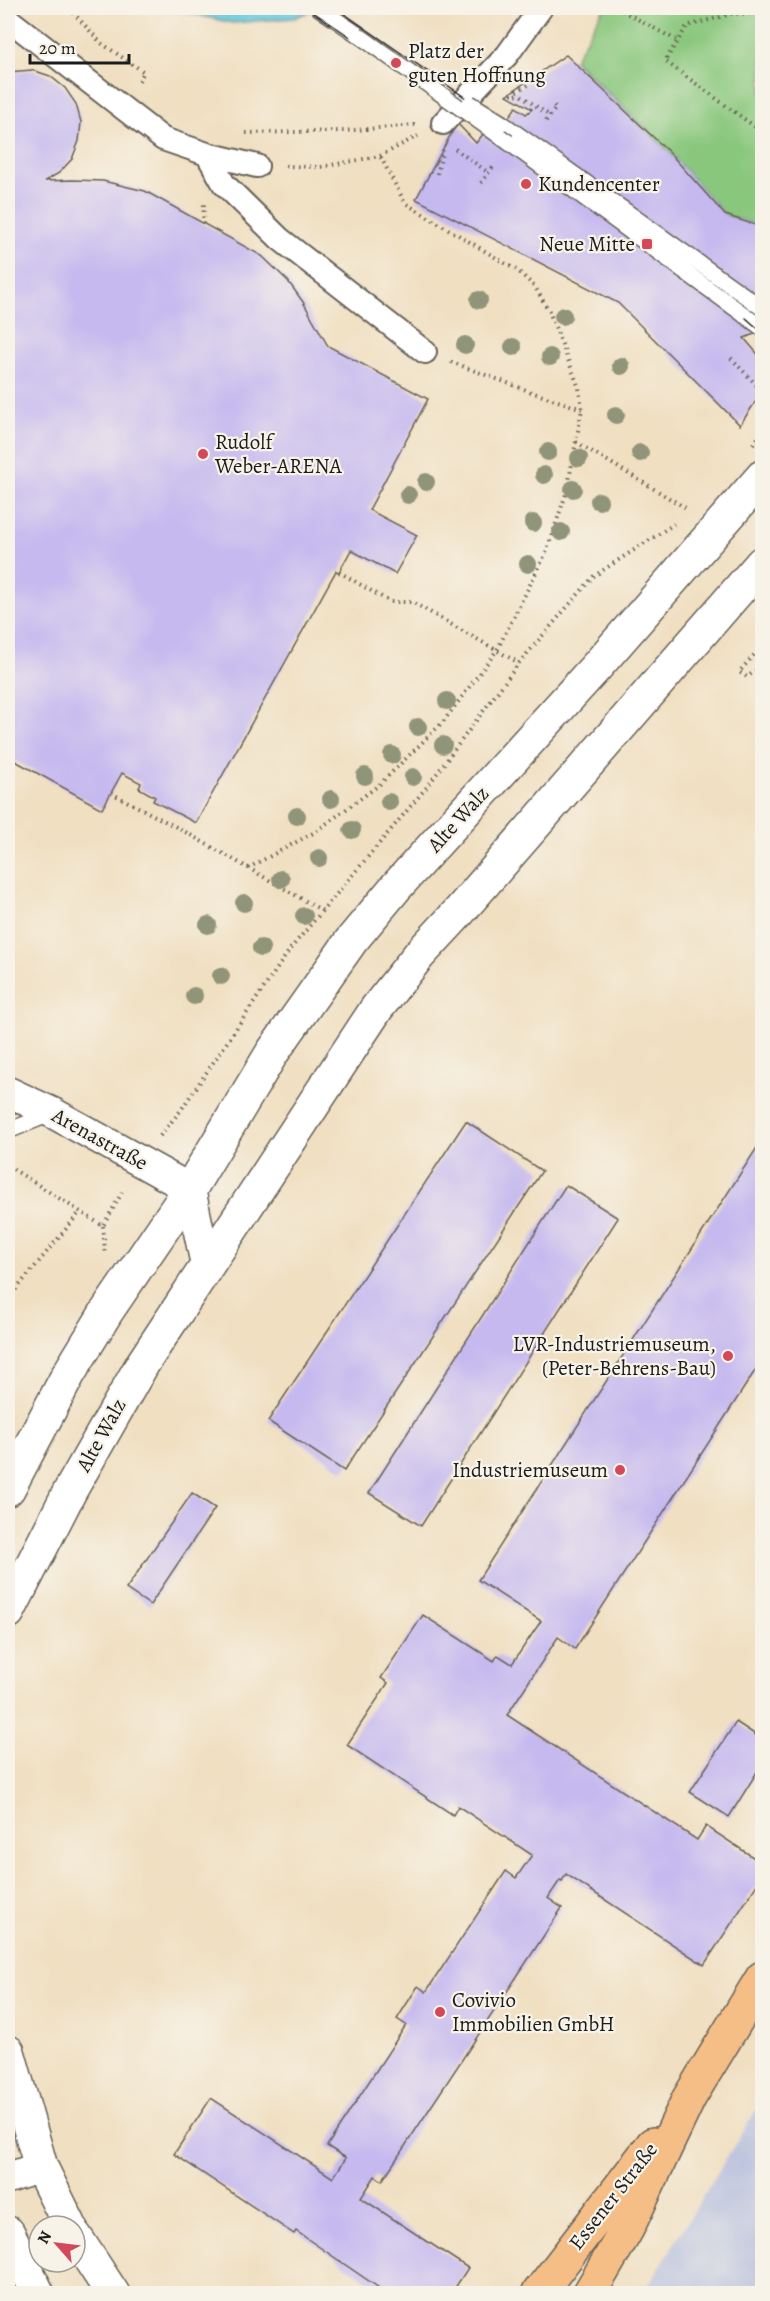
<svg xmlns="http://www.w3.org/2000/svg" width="770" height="2301" font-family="Alegreya,serif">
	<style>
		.industrial { fill: #bbc3de }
		.green { fill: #89c77d; stroke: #52724c; stroke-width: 1.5 }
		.water { fill: #5ec7da; stroke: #3d727b; stroke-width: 1.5 }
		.building { fill: #c6b9ef }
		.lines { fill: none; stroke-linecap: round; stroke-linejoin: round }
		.service-casing { stroke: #666056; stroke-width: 18 }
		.pedestrian-casing { stroke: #666056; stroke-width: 26 }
		.minor-casing { stroke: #666056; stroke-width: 33 }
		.tertiary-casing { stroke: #666056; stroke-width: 36 }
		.primary-casing { stroke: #666056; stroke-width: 36 }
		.path { stroke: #666056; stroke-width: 4; stroke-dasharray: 1.5 4.5; stroke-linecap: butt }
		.service { stroke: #fff; stroke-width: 15 }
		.pedestrian { stroke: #fff; stroke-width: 22 }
		.minor { stroke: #fff; stroke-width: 30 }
		.tertiary { stroke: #fff; stroke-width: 33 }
		.primary { stroke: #f6be87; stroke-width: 33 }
		.tram { stroke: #1c1c1c; stroke-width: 1.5 }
		.service-bridge-casing { stroke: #666056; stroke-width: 18; stroke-linecap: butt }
		.service-bridge { stroke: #fff; stroke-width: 15 }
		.tree { fill: #909579 }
		.poi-dot { fill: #d1495b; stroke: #f7f3e8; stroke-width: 2 }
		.labels { text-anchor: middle; stroke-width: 4.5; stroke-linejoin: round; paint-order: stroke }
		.poi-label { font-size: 21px; fill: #1c1c1c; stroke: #f7f3e8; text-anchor: start }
		.street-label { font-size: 21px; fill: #1c1c1c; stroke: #f7f3e8 }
	</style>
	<rect width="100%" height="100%" fill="#f7f3e8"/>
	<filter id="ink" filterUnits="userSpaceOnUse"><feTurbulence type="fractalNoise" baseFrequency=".0167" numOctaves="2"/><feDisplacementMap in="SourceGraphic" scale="12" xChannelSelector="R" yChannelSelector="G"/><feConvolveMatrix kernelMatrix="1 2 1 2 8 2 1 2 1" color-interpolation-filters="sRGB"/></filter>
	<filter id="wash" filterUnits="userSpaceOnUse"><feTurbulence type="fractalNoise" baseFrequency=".008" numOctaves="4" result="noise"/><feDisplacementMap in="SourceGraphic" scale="24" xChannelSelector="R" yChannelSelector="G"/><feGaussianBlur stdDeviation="1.35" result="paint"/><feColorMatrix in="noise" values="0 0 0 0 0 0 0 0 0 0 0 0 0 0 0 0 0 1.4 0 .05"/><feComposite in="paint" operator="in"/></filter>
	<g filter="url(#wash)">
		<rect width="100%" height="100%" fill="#f0dfc1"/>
		<path class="industrial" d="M762 2100V2293H644Z"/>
		<path class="green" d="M604 8H762V227L725 215 668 151 574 60Z"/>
		<path class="water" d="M166 8H317L294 18 232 23Z"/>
		<g id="blocks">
			<path class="building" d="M566 55 668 151 725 215 762 227V331L744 338 762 359V392L740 425 618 303 416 199 457 123 476 143 484 133 507 120 516 107 526 114 532 109 507 95Z
				M32 70 50 76 65 88 76 104 81 122 79 141 72 159 59 173 45 181 73 180 103 181 145 191 262 256 288 281 303 302 328 346 428 399 369 510 417 535 395 574 351 550 339 572 336 571 196 823 153 801 155 797 139 788 141 783 122 773 102 809 8 757V72Z
				M466 1121 542 1171 344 1471 268 1421Z
				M762 1140V1360L575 1649 558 1637 507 1715 697 1840 706 1826 762 1863V1877L704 1965 566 1874 562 1881 560 1880 548 1898 562 1908 382 2181 375 2176 361 2198 468 2268 451 2294H388L312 2242 296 2231 294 2234 174 2154 211 2098 333 2178 346 2158 327 2146 406 2025 397 2019 418 1986 426 1992 506 1871 516 1878 532 1855 458 1806 453 1815 347 1745 388 1683 381 1678 423 1615 494 1661 498 1655 512 1664 541 1621 478 1580Z
				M566 1185 618 1218 421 1526 369 1493Z
				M192 1493 215 1508 150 1605 126 1589Z
				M736 1722 762 1739V1764L729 1817 690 1792Z"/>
		</g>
	</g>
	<g filter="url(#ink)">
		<use href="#blocks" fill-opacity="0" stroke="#666056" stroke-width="1.5"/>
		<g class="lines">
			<defs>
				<path id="service" d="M319 8 357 34
					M502 123 762 308
					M508 142 762 328
					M8 1131 50 1114"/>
				<path id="pedestrian" d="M8 19 163 139 207 154 257 166
					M443 123 507 55 541 8
					M207 154 224 184 280 239 425 352"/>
				<path id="minor" d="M8 1092 53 1113 190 1189 206 1265
					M8 2178 41 2167"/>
				<path id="tertiary" d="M8 1489 68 1375 107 1311 190 1189 272 1053 351 941 396 887 597 666 762 477
					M8 1612 70 1491 143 1363 377 1008 419 955 458 913 762 563
					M8 2052 41 2167 70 2226
					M8 2233 38 2294
					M75 2236 113 2294"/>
				<path id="primary" d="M538 2294 653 2144
					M589 2294 627 2229 689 2098 762 1978"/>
			</defs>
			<use href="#service" class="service-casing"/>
			<use href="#pedestrian" class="pedestrian-casing"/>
			<use href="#minor" class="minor-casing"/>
			<use href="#tertiary" class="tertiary-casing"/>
			<use href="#primary" class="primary-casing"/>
			<path class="path" d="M69 8 101 43 144 72 137 84
				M617 8 676 40
				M762 13 731 14 687 26 665 61 762 132
				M511 94 532 83
				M516 95 519 94 550 116
				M546 121 556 108 554 105
				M246 133 343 131 415 125
				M455 149 489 173
				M285 166 321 167 380 156 418 136
				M437 174 443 150
				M481 183 493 167
				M203 224 204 204
				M731 358 762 391
				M451 362 537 394 582 409
				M576 442 689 510
				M753 444 762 433
				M339 572 390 602H412L519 663
				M762 646 739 672 747 677 762 666
				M111 793 182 830 323 911
				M248 868 315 832 379 785 443 722 497 650 546 553 567 491 582 409 579 388 549 311 535 287 518 271 405 203 380 156
				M160 1136 181 1110 291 948 426 788 519 663 594 576 674 524
				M8 1166 103 1226 124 1189
				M103 1226 105 1252
				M8 1299 80 1212"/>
			<use href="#service" class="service"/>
			<use href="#pedestrian" class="pedestrian"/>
			<use href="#minor" class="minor"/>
			<use href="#tertiary" class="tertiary"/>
			<use href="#primary" class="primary"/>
			<path class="tram" d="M307 8 508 142
				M336 8 502 123
				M746 318 762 332"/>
			<defs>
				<path id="service-bridge" d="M357 34 508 142
					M470 103 502 123"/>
			</defs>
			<use href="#service-bridge" class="service-bridge-casing"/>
			<use href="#service-bridge" class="service-bridge"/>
		</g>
		<g class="tree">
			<circle cx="479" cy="300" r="9"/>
			<circle cx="563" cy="316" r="9"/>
			<circle cx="465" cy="345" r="9"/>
			<circle cx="513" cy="347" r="9"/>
			<circle cx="550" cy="357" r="9"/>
			<circle cx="621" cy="366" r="9"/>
			<circle cx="616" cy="415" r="9"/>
			<circle cx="548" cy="452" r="9"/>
			<circle cx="640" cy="453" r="9"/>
			<circle cx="579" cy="458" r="9"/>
			<circle cx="544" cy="475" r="9"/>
			<circle cx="426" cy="482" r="9"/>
			<circle cx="573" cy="489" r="9"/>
			<circle cx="408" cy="495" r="9"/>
			<circle cx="599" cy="501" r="9"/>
			<circle cx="533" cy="523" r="9"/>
			<circle cx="561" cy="532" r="9"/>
			<circle cx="528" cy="564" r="9"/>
			<circle cx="447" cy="701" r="9"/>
			<circle cx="418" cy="727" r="9"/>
			<circle cx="443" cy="745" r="9"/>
			<circle cx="392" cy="755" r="9"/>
			<circle cx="365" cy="776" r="9"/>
			<circle cx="413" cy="777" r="9"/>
			<circle cx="331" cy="799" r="9"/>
			<circle cx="389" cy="802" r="9"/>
			<circle cx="297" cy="816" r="9"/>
			<circle cx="352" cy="830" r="9"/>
			<circle cx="319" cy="858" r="9"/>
			<circle cx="281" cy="879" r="9"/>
			<circle cx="244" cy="903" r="9"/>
			<circle cx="304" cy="916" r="9"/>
			<circle cx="208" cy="925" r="9"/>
			<circle cx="261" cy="948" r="9"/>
			<circle cx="221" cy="976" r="9"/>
			<circle cx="194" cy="996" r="9"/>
		</g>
	</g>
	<g class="poi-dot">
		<circle cx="396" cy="63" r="6"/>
		<circle cx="526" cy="184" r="6"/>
		<rect x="641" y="238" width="12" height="12" rx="3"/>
		<circle cx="203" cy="454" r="6"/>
		<circle cx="728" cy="1356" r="6"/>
		<circle cx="620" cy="1470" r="6"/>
		<circle cx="440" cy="2012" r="6"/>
	</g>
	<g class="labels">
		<g class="poi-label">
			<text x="408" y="58">Platz der<tspan x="408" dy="24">guten Hoffnung</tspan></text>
			<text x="538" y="191">Kundencenter</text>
			<text x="635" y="251" text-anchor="end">Neue Mitte</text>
			<text x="215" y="449">Rudolf<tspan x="215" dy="24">Weber-ARENA</tspan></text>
			<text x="716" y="1351" text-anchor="end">LVR-Industriemuseum,<tspan x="716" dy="24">(Peter-Behrens-Bau)</tspan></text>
			<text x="608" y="1477" text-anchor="end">Industriemuseum</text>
			<text x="452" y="2007">Covivio<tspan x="452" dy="24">Immobilien GmbH</tspan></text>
		</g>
		<g class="street-label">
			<text transform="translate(458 819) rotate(-48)" y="7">Alte Walz</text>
			<text transform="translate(100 1139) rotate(29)" y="7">Arenastraße</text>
			<text transform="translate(101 1435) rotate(-61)" y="7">Alte Walz</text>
			<text transform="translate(613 2196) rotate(-52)" y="7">Essener Straße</text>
		</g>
	</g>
	<rect width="770" height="2301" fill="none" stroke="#f7f3e8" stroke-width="30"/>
	<g transform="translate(57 2244) rotate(298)"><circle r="28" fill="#f7f3e8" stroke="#9f9d96" stroke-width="1.5"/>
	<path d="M0-4.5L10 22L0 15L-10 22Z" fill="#d1495b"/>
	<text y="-9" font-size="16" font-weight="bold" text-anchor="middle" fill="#1c1c1c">N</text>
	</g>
	<path d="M30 54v9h99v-9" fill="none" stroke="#1c1c1c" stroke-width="3"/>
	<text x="39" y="54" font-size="18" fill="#1c1c1c" stroke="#f7f3e8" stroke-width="4.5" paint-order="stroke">20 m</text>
</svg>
